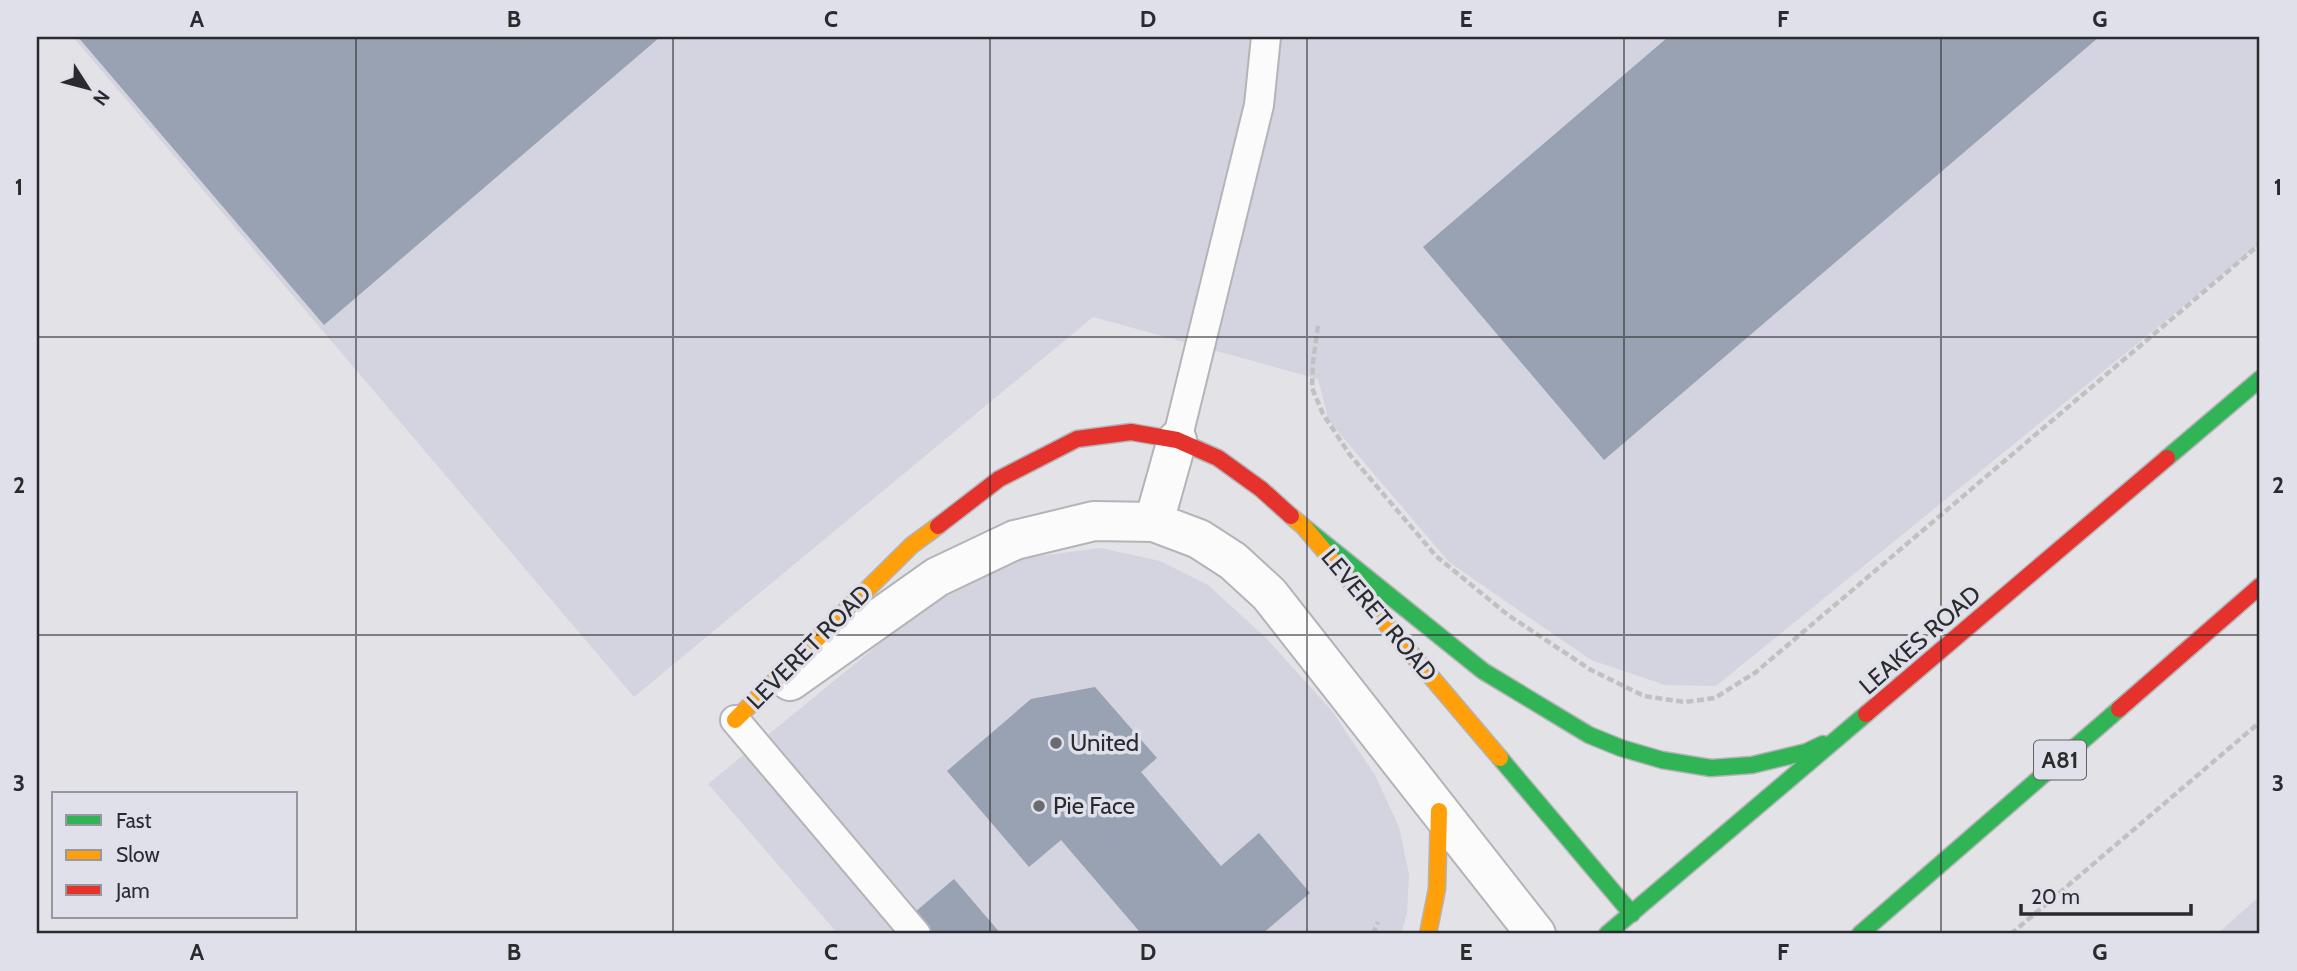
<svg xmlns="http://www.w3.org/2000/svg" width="2297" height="971" font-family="Cabin,sans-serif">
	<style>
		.built { fill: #d3d4df }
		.building { fill: #98a2b2 }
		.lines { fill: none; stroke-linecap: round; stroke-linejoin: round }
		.lane-casing { stroke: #b4b4b8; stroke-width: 32 }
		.street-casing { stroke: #b4b4b8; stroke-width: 42 }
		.fast-casing { stroke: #b4b4b8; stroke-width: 19 }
		.slow-casing { stroke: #b4b4b8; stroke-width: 19 }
		.jam-casing { stroke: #b4b4b8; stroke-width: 19 }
		.path { stroke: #c1c1c3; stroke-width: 4.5; stroke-dasharray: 7 3.5; stroke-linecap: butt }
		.lane { stroke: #fbfbfb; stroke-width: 28 }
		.street { stroke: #fbfbfb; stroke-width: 38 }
		.fast { stroke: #30b455; stroke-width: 16 }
		.slow { stroke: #ff9f0a; stroke-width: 16 }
		.jam { stroke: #e5322d; stroke-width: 16 }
		.grid { fill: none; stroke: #2b2b2f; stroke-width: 2; stroke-opacity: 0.55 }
		.poi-dot { fill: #6b6b6f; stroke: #dfe0ea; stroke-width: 2.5 }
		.labels { text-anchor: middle; stroke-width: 7; stroke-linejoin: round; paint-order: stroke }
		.shield { fill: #dfe0ea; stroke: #616167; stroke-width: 2 }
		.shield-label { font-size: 23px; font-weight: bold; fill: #2b2b2f }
		.street-label { font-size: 24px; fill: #2b2b2f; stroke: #dfe0ea }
		.poi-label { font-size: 24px; fill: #2b2b2f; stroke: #dfe0ea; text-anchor: start }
		.neatline { fill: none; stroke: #2b2b2f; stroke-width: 2.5 }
		.grid-label { font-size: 23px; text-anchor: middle; font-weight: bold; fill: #2b2b2f }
	</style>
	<rect width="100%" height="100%" fill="#e2e2e7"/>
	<path class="built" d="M73 37H2260V244L1716 686 1665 685 1591 660 1449 562 1329 421 1318 379 1093 317 634 697Z
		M1101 548 1160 561 1208 585 1266 638 1332 711 1375 775 1399 827 1409 874 1407 913 1401 934H838L708 784 949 587 1013 559Z
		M2260 896V934H2217Z"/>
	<path class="building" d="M78 37H660L324 325Z
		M1668 37H2099L1604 460 1423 247Z
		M1095 687 1157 758 1141 772 1221 866 1259 833 1310 893 1262 934H1136L1139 931 1061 840 1029 867 947 771 1031 699Z
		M954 879 1001 934H889Z"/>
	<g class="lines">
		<defs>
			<path id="lane" d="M1177 440 1259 105 1266 37
				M735 720 916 934"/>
			<path id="street" d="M1154 522 1177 440
				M790 681 937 577 1015 540 1094 521 1154 522 1199 539 1233 561 1269 594 1536 934"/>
			<path id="fast" d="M2167 458 2260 379
				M1304 527 1483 671 1589 735 1621 748 1662 760 1711 768 1752 765 1806 752 1823 744
				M1500 758 1632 914
				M1607 934 1866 714
				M1860 934 2119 709"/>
			<path id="slow" d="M1291 516 1304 527 1500 758
				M735 720 912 545 938 526
				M1428 934 1437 889 1439 811"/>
			<path id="jam" d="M938 526 999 479 1077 439 1131 432 1177 440 1218 458 1261 489 1291 516
				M2119 709 2260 586
				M1866 714 2167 458"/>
		</defs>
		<use href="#lane" class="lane-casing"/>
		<use href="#street" class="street-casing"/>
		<use href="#fast" class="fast-casing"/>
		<use href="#slow" class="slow-casing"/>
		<use href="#jam" class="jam-casing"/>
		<path class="path" d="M1318 326 1313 362 1312 388 1323 414 1350 455 1436 556 1508 615 1591 670 1644 696 1685 702 1715 698 1756 672 2260 244
			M1373 934 1378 922
			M2011 934 2260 722"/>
		<use href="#lane" class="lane"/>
		<use href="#street" class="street"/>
		<use href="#fast" class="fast"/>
		<use href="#slow" class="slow"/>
		<use href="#jam" class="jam"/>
	</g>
	<path class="grid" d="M356 37V934M673 37V934M990 37V934M1307 37V934M1624 37V934M1941 37V934M37 337H2260M37 635H2260"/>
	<g class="poi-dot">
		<circle cx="1056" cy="743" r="7"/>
		<circle cx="1039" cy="806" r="7"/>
	</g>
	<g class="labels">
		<rect class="shield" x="2034" y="740.5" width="52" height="39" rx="5"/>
		<g class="shield-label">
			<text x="2060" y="768">A81</text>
		</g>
		<g class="street-label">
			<text transform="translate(1379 615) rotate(50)" y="8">LEVERET ROAD</text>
			<text transform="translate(1920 640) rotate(-41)" y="8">LEAKES ROAD</text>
			<text transform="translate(809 647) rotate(-45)" y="8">LEVERET ROAD</text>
		</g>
		<g class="poi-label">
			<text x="1070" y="751">United</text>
			<text x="1053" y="814">Pie Face</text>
		</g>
	</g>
	<rect width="2297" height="971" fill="none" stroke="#dfe0ea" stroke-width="77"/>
	<rect x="52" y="792" width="245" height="126" fill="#dfe0ea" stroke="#97989f" stroke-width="2"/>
	<rect x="66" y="815" width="35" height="10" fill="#30b455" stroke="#97989f" stroke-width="2"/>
	<text x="116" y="828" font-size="21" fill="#2b2b2f">Fast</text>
	<rect x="66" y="850" width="35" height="10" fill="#ff9f0a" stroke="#97989f" stroke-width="2"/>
	<text x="116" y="862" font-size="21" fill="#2b2b2f">Slow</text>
	<rect x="66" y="885" width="35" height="10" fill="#e5322d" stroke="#97989f" stroke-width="2"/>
	<text x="116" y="898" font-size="21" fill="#2b2b2f">Jam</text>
	<g transform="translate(88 88) rotate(126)" stroke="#dfe0ea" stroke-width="5" paint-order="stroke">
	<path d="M0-5L12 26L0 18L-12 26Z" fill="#2b2b2f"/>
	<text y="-10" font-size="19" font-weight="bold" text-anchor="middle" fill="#2b2b2f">N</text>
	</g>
	<path d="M2021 904v10h170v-10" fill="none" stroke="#2b2b2f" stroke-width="3.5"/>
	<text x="2031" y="904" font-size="21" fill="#2b2b2f" stroke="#dfe0ea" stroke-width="5" paint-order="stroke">20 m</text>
	<rect x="38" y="38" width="2220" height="894" class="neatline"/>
	<g class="grid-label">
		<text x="197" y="27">A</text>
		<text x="514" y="27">B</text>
		<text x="831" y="27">C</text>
		<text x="1148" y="27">D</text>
		<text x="1466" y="27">E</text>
		<text x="1783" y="27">F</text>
		<text x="2100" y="27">G</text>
		<text x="19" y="195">1</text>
		<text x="2278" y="195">1</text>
		<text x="19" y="493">2</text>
		<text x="2278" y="493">2</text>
		<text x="19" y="791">3</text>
		<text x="2278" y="791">3</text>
		<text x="197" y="960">A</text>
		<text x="514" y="960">B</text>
		<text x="831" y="960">C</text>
		<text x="1148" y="960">D</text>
		<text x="1466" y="960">E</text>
		<text x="1783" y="960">F</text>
		<text x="2100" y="960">G</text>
	</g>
</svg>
